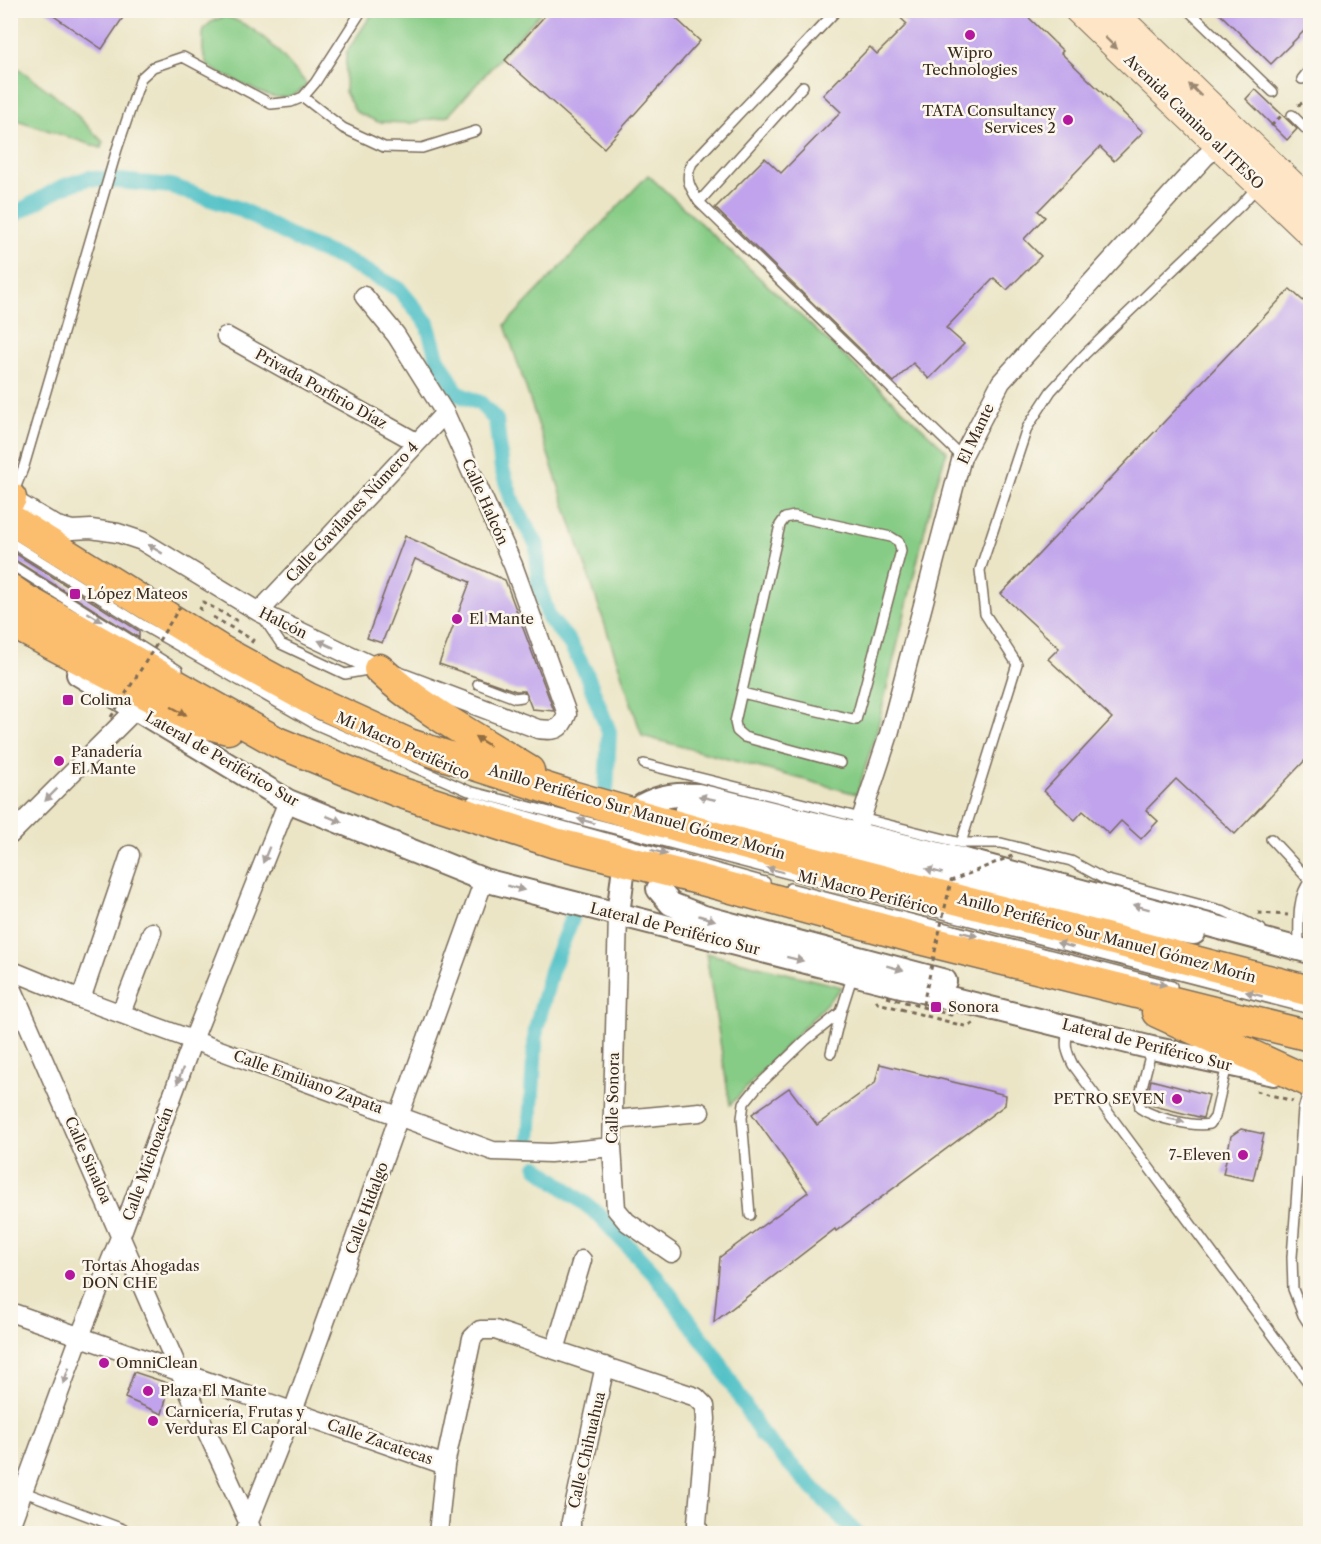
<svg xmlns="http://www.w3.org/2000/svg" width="1321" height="1544" font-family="'Libre Caslon Text',serif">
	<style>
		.green { fill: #87cc86; stroke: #617b52; stroke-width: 1.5 }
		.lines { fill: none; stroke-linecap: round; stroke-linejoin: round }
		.canal { stroke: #54c2c8; stroke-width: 16 }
		.building { fill: #c0a3ec }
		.service-casing { stroke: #796b59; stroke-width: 12 }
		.minor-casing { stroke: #796b59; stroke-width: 21 }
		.tertiary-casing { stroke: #796b59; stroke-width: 26 }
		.secondary-casing { stroke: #796b59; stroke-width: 28 }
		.trunk-casing { stroke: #796b59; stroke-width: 33 }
		.path { stroke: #796b59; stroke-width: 3; stroke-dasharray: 4.5 4.5; stroke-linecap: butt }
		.service { stroke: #fff; stroke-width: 9 }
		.minor { stroke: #fff; stroke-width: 18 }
		.tertiary { stroke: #fff; stroke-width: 22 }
		.secondary { stroke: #fde5c5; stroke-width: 26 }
		.trunk { stroke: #fbbe6e; stroke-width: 30 }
		.path-bridge { stroke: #796b59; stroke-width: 3; stroke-dasharray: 4.5 4.5; stroke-linecap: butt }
		.oneway { fill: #9c8872 }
		.oneway2 { fill: #a79f9a }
		.oneway3 { fill: #916d42 }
		.poi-dot { fill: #b5179e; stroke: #fbf7ec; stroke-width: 2 }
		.labels { text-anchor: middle; stroke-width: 5; stroke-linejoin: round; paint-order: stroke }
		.poi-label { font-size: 15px; fill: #3b2a1e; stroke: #fbf7ec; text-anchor: start }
		.street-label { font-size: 15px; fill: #3b2a1e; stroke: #fbf7ec }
	</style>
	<rect width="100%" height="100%" fill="#fbf7ec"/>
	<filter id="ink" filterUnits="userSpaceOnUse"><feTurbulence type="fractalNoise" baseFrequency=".0167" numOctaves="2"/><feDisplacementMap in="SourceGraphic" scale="12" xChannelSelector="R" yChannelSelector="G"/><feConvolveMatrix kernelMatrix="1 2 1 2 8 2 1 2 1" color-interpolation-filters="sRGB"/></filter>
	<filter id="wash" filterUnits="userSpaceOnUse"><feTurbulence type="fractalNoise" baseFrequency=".008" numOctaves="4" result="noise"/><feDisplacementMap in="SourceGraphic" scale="24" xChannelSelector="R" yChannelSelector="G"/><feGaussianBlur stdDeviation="1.35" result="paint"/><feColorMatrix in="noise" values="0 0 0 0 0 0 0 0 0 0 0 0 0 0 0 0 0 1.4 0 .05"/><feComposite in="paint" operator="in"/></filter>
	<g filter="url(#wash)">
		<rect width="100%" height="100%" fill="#ebe5c6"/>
		<path class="green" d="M374 11V10L542 11 448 116 411 123 378 122 356 112 345 92 346 53Z
			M225 16C264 29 281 55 307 84 287 110 259 92 237 81 227 76 215 72 208 65 201 56 203 40 203 29L213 21Z
			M10 62 65 103 103 142 101 148 11 118Z
			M648 175 947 451 934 491 877 730 857 794 642 736 505 325Z
			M706 953 842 987 730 1105Z"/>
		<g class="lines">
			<path class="canal" d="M10 217 62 187 89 178 171 186 240 209 305 244 343 259 399 289 427 323 437 357 458 394 480 403 496 420 502 469 513 503 537 545 539 587 549 618 570 643 586 673 609 732 606 791
				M529 1141 536 1029 551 971 572 918
				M537 1167 597 1213 656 1276 717 1359 762 1435 857 1534"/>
		</g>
		<g id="blocks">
			<path class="building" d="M45 10H128L102 49Z
				M550 10H667L700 41 604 148 505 60Z
				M892 10H1021L1063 51 1061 53 1143 132 1114 161 1100 147 1038 211 1045 217 1024 239 1041 256 1007 290 994 278 946 328 964 344 929 379 913 363 894 382 715 208 765 158 781 173 841 112 823 95 870 47 877 54 907 24Z
				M1216 10H1311V24L1271 64Z
				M1255 89 1297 129 1287 140 1246 99Z
				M1290 289 1311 308V754L1235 834 1176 779 1146 810 1158 821 1141 839 1121 821 1109 834 1083 811 1075 820 1044 791 1112 718 1048 659 1059 648 1001 594Z
				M405 536 505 580 554 711 532 709 525 691H516L439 664 470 582 415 559 382 643 367 638Z
				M10 550 139 631V638L10 557Z
				M880 1064 1006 1095 1005 1105 836 1231 835 1229 714 1322 720 1257 808 1192 752 1114 789 1088 817 1125 875 1083Z
				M1151 1080 1209 1095 1203 1118 1146 1104Z
				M1241 1129 1264 1134 1253 1180 1223 1174 1231 1136Z
				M134 1372 170 1384 162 1414 125 1398Z"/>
		</g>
	</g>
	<g filter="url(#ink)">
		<use href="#blocks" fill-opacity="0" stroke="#796b59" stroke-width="1.5"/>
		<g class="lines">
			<defs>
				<path id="service" d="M837 10 692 163C684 180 690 187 699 202L962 457
					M1188 10 1273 92
					M1302 79 1310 69
					M303 97 343 128 384 147 422 148 476 131
					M1292 115 1310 133
					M699 202 803 86
					M13 494 24 466 117 149 141 78 153 67 183 57 271 104 291 102 303 97 315 83 362 10
					M10 542 144 626 315 724 469 791 1310 1009
					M10 564 178 670
					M262 616 281 644 345 674 373 669
					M478 684 515 698 522 697
					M742 693 856 720 901 551 899 542 891 537 794 516 785 518 780 525 735 722 737 731 744 737 841 763
					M644 764 961 843H1001L1071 861 1104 879 1224 911 1261 929
					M472 801 765 882
					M1271 839 1310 881
					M961 843 1017 664 985 614 980 570 1027 428 1051 391 1085 354 1241 205 1257 187
					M790 888 1172 986
					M1299 947C1299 927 1296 896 1310 881
					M1069 1028C1064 1043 1066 1051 1073 1065L1310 1385
					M1152 1048 1139 1099 1140 1108C1154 1118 1193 1127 1210 1124L1215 1117 1227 1065
					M831 1053 841 1012 853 974
					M1310 1085 1303 1110 1292 1257 1293 1289 1303 1315 1310 1326
					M750 1215 742 1118 744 1103 757 1087 806 1040 841 1012
					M24 1492 123 1529"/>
				<path id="minor" d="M226 336 416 442
					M10 498 57 526 72 530 91 529 118 533 142 541 259 612 379 669 538 729C555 731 561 731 567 714L513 565 445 413 396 335 364 296
					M259 612 445 413
					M861 819 889 734 962 457 1001 382 1205 157 1227 138
					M10 835 136 709
					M618 915 612 1147 616 1209 627 1222 672 1253
					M10 970 81 999 493 1151 550 1153 612 1147
					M10 983 179 1371 251 1528
					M81 999 130 855
					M121 1013 152 932
					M613 1120 700 1112
					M10 1312 445 1465
					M555 1350 582 1260
					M10 1527 80 1336 121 1235 193 1040 288 801
					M244 1534 293 1411 484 880
					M438 1534 445 1465 472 1338 480 1330H495L696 1397 705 1406 706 1419 697 1523 699 1534
					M571 1534V1521L605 1366"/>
				<path id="tertiary" d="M78 674 288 801 484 880 873 979 1152 1048 1274 1074
					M643 805C662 795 677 794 698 795L980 864 1310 952
					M685 814 729 818 1147 926 1194 933
					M658 889 671 904 704 917 945 981
					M618 915 623 874"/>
				<path id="secondary" d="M1077 10 1310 234
					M1112 10 1310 201"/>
				<path id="trunk" d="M10 498H11
					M10 519 222 651 308 698 409 744 568 795 712 836 1310 991
					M10 589 26 600 277 742 396 791 555 843 702 880 919 939 1310 1036
					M10 622 198 721 228 729
					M379 669C422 710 479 739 529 771
					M1157 1012 1310 1082"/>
			</defs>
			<use href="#service" class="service-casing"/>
			<use href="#minor" class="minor-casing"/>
			<use href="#tertiary" class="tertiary-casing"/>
			<use href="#secondary" class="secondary-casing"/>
			<use href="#trunk" class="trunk-casing"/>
			<path class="path" d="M1298 105 1305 102 1310 104
				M1271 126 1281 116
				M202 610 200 609 203 602 241 623
				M213 617 253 640 251 643
				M1258 913 1288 915
				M876 1000 878 1003 968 1027 974 1023
				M1256 1091 1293 1101"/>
			<use href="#service" class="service"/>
			<use href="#minor" class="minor"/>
			<use href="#tertiary" class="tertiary"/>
			<use href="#secondary" class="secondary"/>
			<use href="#trunk" class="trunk"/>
			<path class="path-bridge" d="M111 717 180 607
				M887 997 951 1015 952 1012 923 1004 951 881 1014 855"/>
		</g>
		<defs><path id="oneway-solid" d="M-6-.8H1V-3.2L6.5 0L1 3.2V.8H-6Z" transform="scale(1.5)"/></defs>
		<g class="oneway">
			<use href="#oneway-solid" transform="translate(1111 43) rotate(44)"/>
			<use href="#oneway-solid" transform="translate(1195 90) rotate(-136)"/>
		</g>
		<g class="oneway2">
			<use href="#oneway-solid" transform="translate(155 549) rotate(-149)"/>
			<use href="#oneway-solid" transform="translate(95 617) rotate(32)"/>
			<use href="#oneway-solid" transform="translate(326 644) rotate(-155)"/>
			<use href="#oneway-solid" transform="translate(51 795) rotate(135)"/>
			<use href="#oneway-solid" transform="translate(707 798) rotate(-167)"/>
			<use href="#oneway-solid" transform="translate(334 819) rotate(22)"/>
			<use href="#oneway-solid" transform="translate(586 821) rotate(-165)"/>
			<use href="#oneway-solid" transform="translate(659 852) rotate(15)"/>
			<use href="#oneway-solid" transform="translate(266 855) rotate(112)"/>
			<use href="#oneway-solid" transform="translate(775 870) rotate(-165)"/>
			<use href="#oneway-solid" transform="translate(934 871) rotate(-165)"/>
			<use href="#oneway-solid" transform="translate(516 888) rotate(15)"/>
			<use href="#oneway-solid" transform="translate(1141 907) rotate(-165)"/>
			<use href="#oneway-solid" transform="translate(707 918) rotate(17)"/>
			<use href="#oneway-solid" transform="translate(969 934) rotate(14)"/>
			<use href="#oneway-solid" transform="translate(1065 945) rotate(-165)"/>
			<use href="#oneway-solid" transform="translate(795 959) rotate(14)"/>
			<use href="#oneway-solid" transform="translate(895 968) rotate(15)"/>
			<use href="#oneway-solid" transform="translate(1158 983) rotate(14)"/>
			<use href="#oneway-solid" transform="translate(1254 994) rotate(-165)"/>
			<use href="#oneway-solid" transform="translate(180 1076) rotate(110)"/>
			<use href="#oneway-solid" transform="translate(1176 1120) rotate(13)"/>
			<use href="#oneway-solid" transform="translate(66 1376) rotate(110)"/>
		</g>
		<g class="oneway3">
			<use href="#oneway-solid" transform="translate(179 711) rotate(28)"/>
			<use href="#oneway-solid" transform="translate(482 741) rotate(-148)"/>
		</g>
	</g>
	<g class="poi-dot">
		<circle cx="970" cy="35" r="6"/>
		<circle cx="1068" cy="120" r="6"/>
		<rect x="69" y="588" width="12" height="12" rx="3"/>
		<circle cx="457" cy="619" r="6"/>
		<rect x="62" y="694" width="12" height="12" rx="3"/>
		<circle cx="59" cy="761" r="6"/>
		<rect x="930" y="1001" width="12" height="12" rx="3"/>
		<circle cx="1177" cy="1099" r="6"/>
		<circle cx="1243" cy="1155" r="6"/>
		<circle cx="70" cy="1275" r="6"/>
		<circle cx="104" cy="1363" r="6"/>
		<circle cx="148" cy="1391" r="6"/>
		<circle cx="153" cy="1421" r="6"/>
	</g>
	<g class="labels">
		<g class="poi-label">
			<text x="970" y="58" text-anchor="middle">Wipro<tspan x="970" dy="17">Technologies</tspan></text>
			<text x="1056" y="116" text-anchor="end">TATA Consultancy<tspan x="1056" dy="17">Services 2</tspan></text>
			<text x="87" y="599">López Mateos</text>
			<text x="469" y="624">El Mante</text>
			<text x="80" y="705">Colima</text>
			<text x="71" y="757">Panadería<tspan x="71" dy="17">El Mante</tspan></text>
			<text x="948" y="1012">Sonora</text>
			<text x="1165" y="1104" text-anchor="end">PETRO SEVEN</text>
			<text x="1231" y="1160" text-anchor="end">7-Eleven</text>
			<text x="82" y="1271">Tortas Ahogadas<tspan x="82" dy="17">DON CHE</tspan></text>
			<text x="116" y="1368">OmniClean</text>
			<text x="160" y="1396">Plaza El Mante</text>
			<text x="165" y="1417">Carnicería, Frutas y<tspan x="165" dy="17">Verduras El Caporal</tspan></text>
		</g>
		<g class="street-label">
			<text transform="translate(1194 122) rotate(44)" y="5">Avenida Camino al ITESO</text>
			<text transform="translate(321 389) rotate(29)" y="5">Privada Porfirio Díaz</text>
			<text transform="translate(976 434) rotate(-65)" y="5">El Mante</text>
			<text transform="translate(485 502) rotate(66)" y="5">Calle Halcón</text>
			<text transform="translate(352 512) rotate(-47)" y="5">Calle Gavilanes Número 4</text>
			<text transform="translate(283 623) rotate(26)" y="5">Halcón</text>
			<text transform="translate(403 746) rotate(24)" y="5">Mi Macro Periférico</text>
			<text transform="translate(222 759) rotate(30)" y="5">Lateral de Periférico Sur</text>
			<text transform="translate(637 812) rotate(16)" y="5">Anillo Periférico Sur Manuel Gómez Morín</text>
			<text transform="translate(868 893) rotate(14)" y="5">Mi Macro Periférico</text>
			<text transform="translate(675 929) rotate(14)" y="5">Lateral de Periférico Sur</text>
			<text transform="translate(1107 938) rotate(15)" y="5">Anillo Periférico Sur Manuel Gómez Morín</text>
			<text transform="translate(1147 1045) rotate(14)" y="5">Lateral de Periférico Sur</text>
			<text transform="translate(308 1082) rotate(20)" y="5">Calle Emiliano Zapata</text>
			<text transform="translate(613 1098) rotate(-89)" y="5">Calle Sonora</text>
			<text transform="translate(88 1160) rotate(66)" y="5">Calle Sinaloa</text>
			<text transform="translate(148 1164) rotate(-70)" y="5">Calle Michoacán</text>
			<text transform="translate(367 1208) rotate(-70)" y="5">Calle Hidalgo</text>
			<text transform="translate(380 1442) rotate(19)" y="5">Calle Zacatecas</text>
			<text transform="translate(587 1450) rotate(-77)" y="5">Calle Chihuahua</text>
		</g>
	</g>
	<rect width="1321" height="1544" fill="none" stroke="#fbf7ec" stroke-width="36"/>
</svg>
